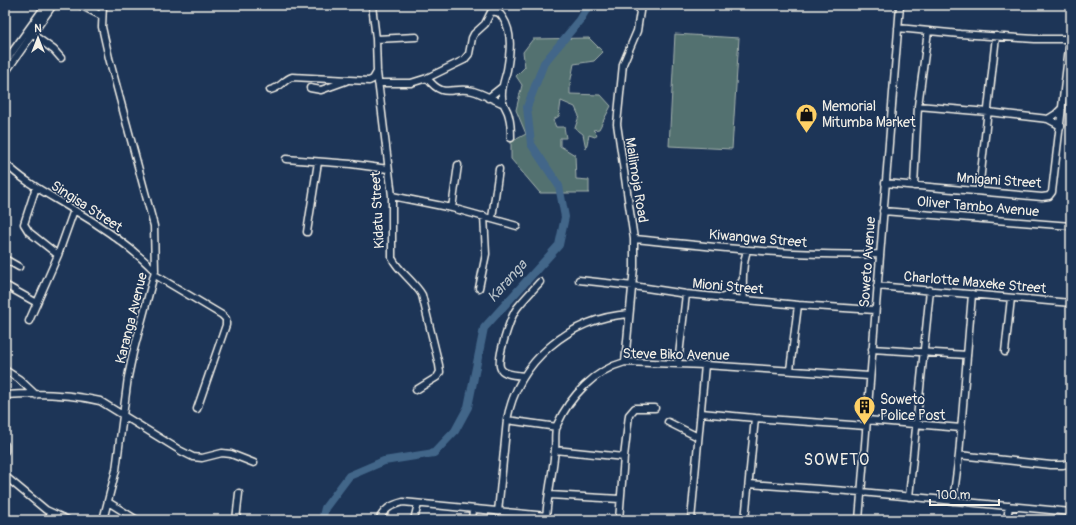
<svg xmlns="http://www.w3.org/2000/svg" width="1076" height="525" font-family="Pangolin,sans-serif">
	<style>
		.green { fill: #537170; stroke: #a4b1ac }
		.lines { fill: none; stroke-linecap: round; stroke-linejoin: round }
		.river { stroke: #426689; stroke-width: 8 }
		.minor-casing { stroke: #f4f1e8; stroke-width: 9 }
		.minor { stroke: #1d3557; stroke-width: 6 }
		.labels { text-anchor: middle; stroke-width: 3; stroke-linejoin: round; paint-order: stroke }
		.poi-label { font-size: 14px; fill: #f4f1e8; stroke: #1d3557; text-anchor: start }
		.street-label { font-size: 14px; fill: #f4f1e8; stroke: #1d3557 }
		.water-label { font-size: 15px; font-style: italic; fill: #b6c0c7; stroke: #1d3557 }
		.quarter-label { font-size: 16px; letter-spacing: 1px; fill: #f4f1e8; stroke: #1d3557 }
	</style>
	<rect width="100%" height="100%" fill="#1d3557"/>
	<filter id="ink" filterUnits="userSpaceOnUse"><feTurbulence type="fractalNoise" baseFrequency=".025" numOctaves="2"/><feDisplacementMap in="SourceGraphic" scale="8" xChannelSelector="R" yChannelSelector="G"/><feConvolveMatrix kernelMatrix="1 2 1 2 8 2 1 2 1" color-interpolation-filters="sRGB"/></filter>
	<g filter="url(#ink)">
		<path class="green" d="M675 34 739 38 732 149 669 146Z
			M589 38 603 52 594 61 574 64 570 84V94L601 95 611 106 599 129 593 130 597 134 595 137 589 135 586 149 583 134 575 128 579 116 575 107 561 101 559 116 553 120 556 127H564L566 138H560V146L575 155 576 179 589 180V193H540L511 159V142L526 134 516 110 522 85 516 76 525 67 523 52 533 39Z"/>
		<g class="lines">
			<path class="river" d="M322 520 325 508 349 476 384 461 434 453 455 431 468 407 484 328 559 245 565 217 559 186 531 144 527 107 544 63 580 20 589 5"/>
			<defs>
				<path id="minor" d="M80 5 102 16
					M372 5 376 39 377 72 392 196V258C399 272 414 281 422 295L439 365 440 372 437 377 416 390
					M898 28 960 34 1035 39H1071
					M32 34 54 50 61 58
					M376 39 416 37
					M5 62 46 5
					M5 73 53 5
					M427 78C445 101 452 85 473 91 483 94 492 99 502 103
					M378 83H411L427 78 464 60 469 54 472 38 474 34 485 24 491 12C498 11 500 13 503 18 513 33 510 53 507 70 505 79 501 87 502 97 502 105 508 109 509 117 511 124 511 131 511 138
					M310 88 321 90 346 81
					M270 90C281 88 283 80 292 77L369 81 373 79 377 72
					M488 98 502 87
					M918 106 988 112 1048 119 1061 126
					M1048 119 1056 114 1062 108
					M286 159 351 164 388 169
					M5 163C25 183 50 195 74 210 103 227 131 247 155 271
					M885 183 1042 197 1049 196 1052 192 1070 39
					M914 186 918 106 928 31
					M36 187 24 224 29 232 58 255
					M979 191 996 36
					M392 196 452 208 517 226
					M452 208 458 165
					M883 211 1071 226
					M492 218 499 169
					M307 232 318 162
					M634 239C716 247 798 257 880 254
					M5 259 19 267
					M155 275 222 315 226 319V325L197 409
					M579 280 633 286 686 294 798 305 875 310
					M5 285 37 303
					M877 286 1071 303
					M479 288 486 254 484 216
					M723 298 737 288 742 281
					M744 300C742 283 742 267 747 250
					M29 321 58 255 74 210
					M872 349 967 355
					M1005 352 1011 298
					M625 362 634 267V239L617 124 623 64 637 31 641 5
					M678 364 686 294
					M5 370 19 379 36 395
					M790 370 798 305
					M524 376C517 375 505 375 501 369 495 361 511 316 517 308 524 299 532 291 540 282
					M5 395C36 393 70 394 100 401L181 451 193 457 202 458 222 453 231 454 254 463
					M701 413 755 418 866 426
					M507 420 557 427
					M867 420 961 428
					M668 422 698 437
					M5 445V451
					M555 450 624 457
					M959 455 1051 465H1063L1071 463
					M5 476 46 510 68 520
					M749 484 861 492 1071 512
					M549 495 620 499
					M909 497 930 290
					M953 501 959 455 972 294
					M108 502 137 520
					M498 512 507 420C518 361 570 318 629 314
					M103 520 116 470 128 377 133 353 155 271 154 226 109 58 102 27 103 5
					M236 520 239 493
					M379 520C384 509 391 505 403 502L547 516
					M414 520 418 504
					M472 520 473 510
					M546 520C547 496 553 473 555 449 556 442 554 432 557 425 570 396 595 370 625 362L705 365 869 376
					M619 520 624 457 629 415 635 408H655
					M691 520 705 365
					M745 520 755 418
					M859 520 900 5
					M1007 520 1009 506"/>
			</defs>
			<use href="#minor" class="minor-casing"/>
			<use href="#minor" class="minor"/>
		</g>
	</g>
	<defs>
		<symbol id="shop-pin" viewBox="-11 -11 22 30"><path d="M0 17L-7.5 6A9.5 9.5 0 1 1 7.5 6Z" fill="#ffd166" stroke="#1d3557"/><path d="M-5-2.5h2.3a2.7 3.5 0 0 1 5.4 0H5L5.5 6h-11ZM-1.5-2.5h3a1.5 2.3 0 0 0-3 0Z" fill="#111"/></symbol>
		<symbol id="building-pin" viewBox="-11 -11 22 30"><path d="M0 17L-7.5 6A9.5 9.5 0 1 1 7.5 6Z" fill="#ffd166" stroke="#1d3557"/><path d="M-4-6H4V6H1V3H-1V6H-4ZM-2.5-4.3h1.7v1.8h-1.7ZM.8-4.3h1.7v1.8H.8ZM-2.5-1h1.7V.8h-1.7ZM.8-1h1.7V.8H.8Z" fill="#111"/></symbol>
	</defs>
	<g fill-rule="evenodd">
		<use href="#shop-pin" x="794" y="102" width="25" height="34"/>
		<use href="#building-pin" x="852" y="394" width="25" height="34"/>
	</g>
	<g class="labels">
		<g class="poi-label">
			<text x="822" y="111">Memorial<tspan x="822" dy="16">Mitumba Market</tspan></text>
			<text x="880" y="404">Soweto<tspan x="880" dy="16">Police Post</tspan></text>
		</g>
		<g class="street-label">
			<text transform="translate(637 180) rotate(81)" y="5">Mailimoja Road</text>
			<text transform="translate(999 180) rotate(4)" y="5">Mnigani Street</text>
			<text transform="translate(87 206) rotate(33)" y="5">Singisa Street</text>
			<text transform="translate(978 206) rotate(5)" y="5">Oliver Tambo Avenue</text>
			<text transform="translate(377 210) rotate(-93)" y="5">Kidatu Street</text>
			<text transform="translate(758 238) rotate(5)" y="5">Kiwangwa Street</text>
			<text transform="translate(867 262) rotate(-86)" y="5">Soweto Avenue</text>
			<text transform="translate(975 282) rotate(5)" y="5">Charlotte Maxeke Street</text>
			<text transform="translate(728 286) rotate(5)" y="5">Mioni Street</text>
			<text transform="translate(131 318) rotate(-76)" y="5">Karanga Avenue</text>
			<text transform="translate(676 354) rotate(1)" y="5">Steve Biko Avenue</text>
		</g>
		<g class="water-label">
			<text transform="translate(507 281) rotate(-48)" y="5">Karanga</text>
		</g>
		<g class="quarter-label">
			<text x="837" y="465">SOWETO</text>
		</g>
	</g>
	<rect width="1076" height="525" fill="none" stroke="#1d3557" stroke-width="20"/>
	<rect x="10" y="10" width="1056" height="505" fill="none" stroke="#f4f1e8" stroke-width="1.5" filter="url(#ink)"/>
	<g transform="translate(38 38)" stroke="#1d3557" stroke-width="3" paint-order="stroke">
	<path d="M0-3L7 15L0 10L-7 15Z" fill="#f4f1e8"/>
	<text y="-6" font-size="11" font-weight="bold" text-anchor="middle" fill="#f4f1e8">N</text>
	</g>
	<path d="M930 499v6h69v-6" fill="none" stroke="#f4f1e8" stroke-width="2"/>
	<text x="936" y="499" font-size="12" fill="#f4f1e8" stroke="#1d3557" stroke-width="3" paint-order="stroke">100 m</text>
</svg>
